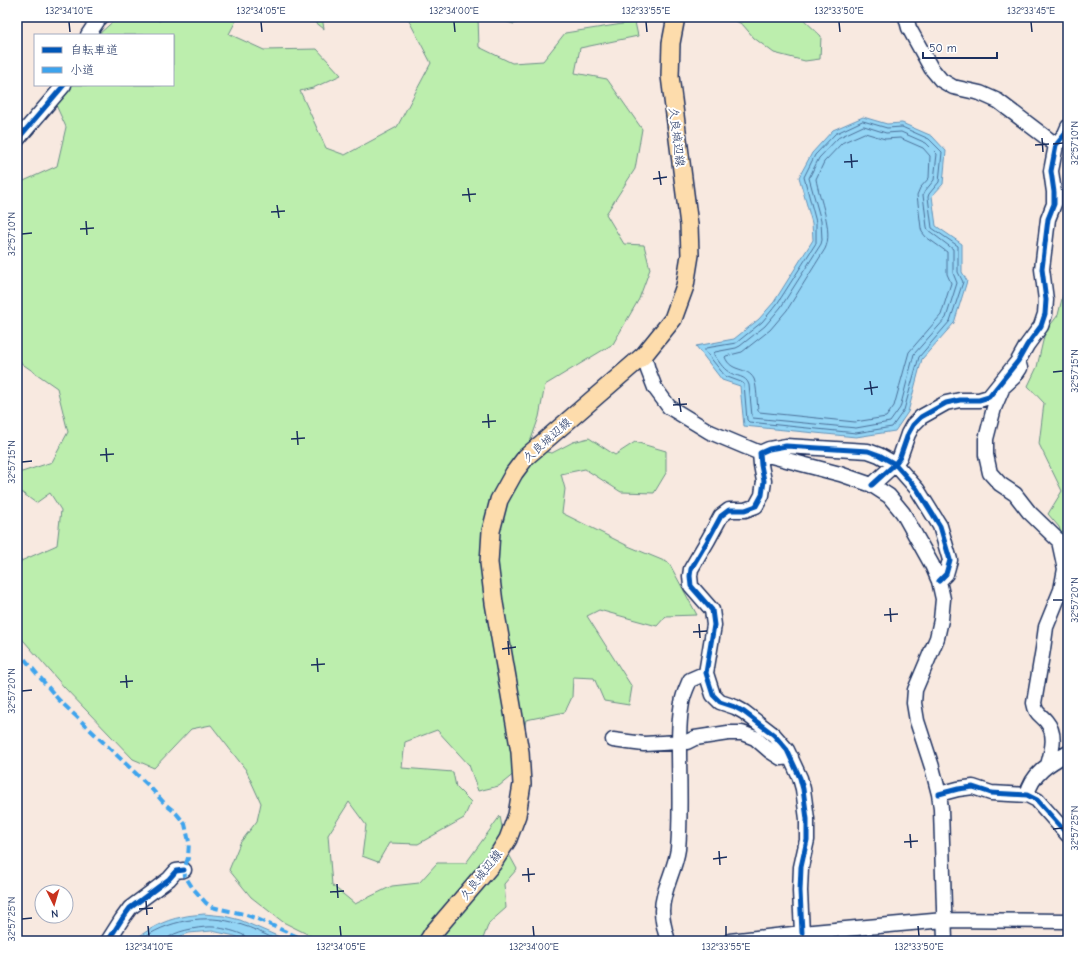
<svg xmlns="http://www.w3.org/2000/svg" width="1085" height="958" font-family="'Comic Neue','Klee One',sans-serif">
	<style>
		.green { fill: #bceead; stroke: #6c8e86 }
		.water { fill: #94d5f5; stroke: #6493b9 }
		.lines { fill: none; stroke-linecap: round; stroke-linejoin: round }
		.shore { stroke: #4b719a; stroke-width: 1 }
		.minor-casing { stroke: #1b2f5e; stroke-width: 17 }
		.major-casing { stroke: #1b2f5e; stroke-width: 20 }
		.minor { stroke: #fff; stroke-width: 14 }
		.major { stroke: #fddcac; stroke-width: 17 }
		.quiet { stroke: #3da3ed; stroke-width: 4; stroke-dasharray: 8 4; stroke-linecap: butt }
		.cycleway-casing { stroke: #fff; stroke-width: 8 }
		.cycleway { stroke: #0057b8; stroke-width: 5 }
		.ticks { fill: none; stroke: #1b2f5e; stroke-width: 1.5 }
		.labels { text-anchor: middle; stroke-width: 4; stroke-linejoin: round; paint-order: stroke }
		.street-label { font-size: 12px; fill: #1b2f5e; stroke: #fff }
		.neatline { fill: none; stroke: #1b2f5e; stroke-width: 1.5 }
		.ticks-label { font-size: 10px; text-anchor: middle; fill: #1b2f5e }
	</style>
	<rect width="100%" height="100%" fill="#f8e9e0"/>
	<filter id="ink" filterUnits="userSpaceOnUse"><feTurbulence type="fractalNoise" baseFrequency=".025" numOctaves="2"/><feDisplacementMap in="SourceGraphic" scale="8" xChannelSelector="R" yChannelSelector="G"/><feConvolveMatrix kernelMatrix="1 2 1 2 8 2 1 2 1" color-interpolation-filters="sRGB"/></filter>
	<g filter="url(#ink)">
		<path class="green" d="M118 17H154L159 21 166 17H238L229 34 264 50 317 49 341 75 313 88 300 91 326 148 345 155 397 127 431 63 407 17H478L479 47 512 63 543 61 565 33 635 22 638 36 580 48 575 73 607 79 642 129 635 169 606 214 624 244 644 245 650 269 639 299 613 344 545 385 539 417 528 448 552 453 573 442 589 438 615 455 635 442 666 451V473L654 493 621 492 585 469 561 474 565 489 562 513 628 546 669 563 697 615 666 616 657 626 599 610 587 616 632 687 629 705 604 701 594 678 573 677 572 697 565 712 526 720 522 739 526 764 499 786 478 791 469 765 437 730 405 742 402 768 453 772 456 787 471 802 464 818 418 844 389 843 378 862 362 856 366 825 349 802 328 835 332 885 355 904 392 886 419 883 437 863H466L500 816 506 849 517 869 504 884 506 908 489 923 482 941H321L283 922 251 897 229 870 240 843 257 821 261 803 246 770 211 725 191 729 154 768 133 759 64 687 17 633V573L21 561 57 545 61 510 50 493 36 503 17 489V471L22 472 52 462 68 432 57 388 21 363 17 356V184L57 166 66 127 55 103 72 85H173V35H98Z
			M309 17H322L324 29Z
			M491 17H528L514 24Z
			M729 17H801L821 36 820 59 805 61 774 53 754 38 743 25Z
			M1066 283H1068V554L1059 527 1048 514 1062 491 1039 444 1044 403 1028 386 1037 367 1045 332 1058 315Z"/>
		<path class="water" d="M863 117 887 124 902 123 932 136 946 151 943 184 932 196 936 226 962 244V272L967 281 954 323 922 359 908 412 895 431 856 437 744 426 740 386 722 380 696 346 734 339 759 319 774 302 813 240 812 223 799 177 812 153 833 130Z
			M204 914 224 916 240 920 289 941H246L235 936 212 931 189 933 168 941H133C147 930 164 920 182 917 189 915 197 915 204 914Z"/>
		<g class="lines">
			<path class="shore" d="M863 121 887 128 902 127 929 139 942 152 939 182 929 194 928 197 932 228 958 246V272L963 282 950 321 919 357 904 410 892 427 856 433 749 422 747 420 744 384 741 382 725 376 705 351V349L706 348 736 343 762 322 777 304 816 243V222L804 177 815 155 835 134Z
				M864 126 886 133 901 132 926 143 937 154 934 180 925 191 923 195 927 227 928 230 953 249V273L957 283 946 318 914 354 900 408 890 422 856 428 753 418 752 416 749 385C746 375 736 377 729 372 723 369 718 360 714 355V353L715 352 736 348 740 346 765 326 781 307 821 244 822 240 821 221 809 178 819 158 838 138Z
				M865 133 885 139 900 138 923 148 930 156 929 178 920 188 917 195 921 228 922 232 926 237 947 252V274L951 283 941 315 909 352 894 406 886 417 855 422 759 412 758 410C757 402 757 387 754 379 747 366 731 373 725 357L726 356 742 352 770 330 787 310 825 249C834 231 819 198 816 179L824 162 842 143Z
				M139 941C167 920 206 913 239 924 253 928 266 935 279 941
				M168 941C168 938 168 937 171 936 179 930 205 926 214 927 225 929 236 931 245 936L246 941"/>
			<defs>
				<path id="minor" d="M906 17 909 28 931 68 941 80 953 87 980 93 998 101 1056 145
					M88 35 98 20 101 17
					M17 140 64 85
					M644 355 648 370 655 388 669 407 710 432 760 453 840 474 872 485 889 496 903 513 932 565 939 581 943 599 941 620 937 638 915 690 914 703 917 721 932 767 939 794 941 809 945 941
					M1018 361 1020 368 1014 377 1003 387 994 408 986 439V455L990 473 1000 484 1015 494 1029 512 1059 541 1065 569 1061 590 1046 627 1043 649 1034 703C1036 714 1039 713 1046 721 1057 734 1052 750 1048 765
					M872 485 895 464 900 457 908 434 913 425 921 417 946 403 960 400H979L989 397 1018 361 1027 345 1041 326 1045 314 1046 300 1042 269 1048 219 1054 204V192L1051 171 1056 145 1065 134 1068 127
					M613 740 628 742 644 744 679 742H687L695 738 728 733H742L755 738 770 751 781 758 791 757
					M939 794 958 789 973 787 991 793 1027 795 1037 800 1068 835
					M1027 795C1032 773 1050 763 1068 753
					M802 933 800 891 801 867 807 840V819L803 789 800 778 787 750 774 735 744 712 735 707 720 702 713 695 706 673 714 625 712 610 691 586 690 576 691 569 708 540 721 516 729 510H745L756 506 762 495 764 481 761 465 760 453 769 449 786 446 868 451 879 455 895 464 917 489 940 526 950 560 946 574 939 581
					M108 941 122 919 130 908 169 879 176 871 184 870
					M668 941C665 931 662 922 662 911 662 890 675 871 678 849 681 816 679 782 679 748 679 733 679 718 682 703 683 695 687 687 690 680L706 673
					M730 941 802 933 944 920 1068 921"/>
				<path id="major" d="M428 941 433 933 493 863 508 839 517 815 522 784 520 752 494 603 489 563 491 531 499 500 514 473 526 457 644 355 673 319 685 286 690 255 689 225 670 76 671 43 676 17"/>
			</defs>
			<use href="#minor" class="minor-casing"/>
			<use href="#major" class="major-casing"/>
			<use href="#minor" class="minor"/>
			<use href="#major" class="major"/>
			<path class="quiet" d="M17 650 58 699 148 785 165 804 176 813 185 824 189 842 188 858 184 870 185 876 192 887 206 903 212 907 220 909 244 914 255 918 307 941
				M205 941H220"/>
			<defs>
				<path id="cycleway" d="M17 140 64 85
					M872 485 895 464 900 457 908 434 913 425 921 417 946 403 960 400H979L989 397 1018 361 1027 345 1041 326 1045 314 1046 300 1042 269 1048 219 1054 204V192L1051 171 1056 145 1065 134 1068 127
					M939 794 958 789 973 787 991 793 1027 795 1037 800 1068 835
					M802 933 800 891 801 867 807 840V819L803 789 800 778 787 750 774 735 744 712 735 707 720 702 713 695 706 673 714 625 712 610 691 586 690 576 691 569 708 540 721 516 729 510H745L756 506 762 495 764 481 761 465 760 453 769 449 786 446 868 451 879 455 895 464 917 489 940 526 950 560 946 574 939 581
					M108 941 122 919 130 908 169 879 176 871 184 870"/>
			</defs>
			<use href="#cycleway" class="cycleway-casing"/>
			<use href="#cycleway" class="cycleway"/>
		</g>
	</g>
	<path class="ticks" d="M69 22 70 32M261 22 262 32M454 22 455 32M646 22 647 32M839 22 840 32M1031 22 1032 32M1042 138 1043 152M1053 144 1063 143M1035 145 1049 144M851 154 852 168M844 162 858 161M659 171 661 185M653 179 667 177M468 188 470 202M462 195 476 194M277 205 279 218M271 212 285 211M86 221 87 235M80 229 94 228M22 234 32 233M1053 372 1063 371M870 381 872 395M864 389 878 387M679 398 681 412M673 405 687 404M488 414 489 428M482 422 496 421M297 431 298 445M291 439 305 438M106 448 107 462M100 455 114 454M22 462 32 461M1053 600H1063M890 608 891 622M884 615 898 614M699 624 700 638M693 632 707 631M508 641 509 655M502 649 516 647M317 658 318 672M311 665 325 664M126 675 127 688M120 682 133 681M22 691 32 690M1053 829 1063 828M910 834 911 848M904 842 918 841M719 851 720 865M713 859 727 857M528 868 529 882M522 875 535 874M337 884 338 898M330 892 344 891M146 901 147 915M139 909 153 908M22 919 32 918M148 926 149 936M340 926 341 936M533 926 534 936M726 926V936M918 926 919 936"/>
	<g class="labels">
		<g class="street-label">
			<text transform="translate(677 137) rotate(83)" y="4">久良城辺線</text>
			<text transform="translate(547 440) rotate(-42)" y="4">久良城辺線</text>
			<text transform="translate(481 875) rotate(-52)" y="4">久良城辺線</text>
		</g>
	</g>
	<rect width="1085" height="958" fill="none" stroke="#fff" stroke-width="44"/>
	<rect x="34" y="34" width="140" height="52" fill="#ffffff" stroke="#a4acbf"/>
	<rect x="42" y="47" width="20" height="6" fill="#0057b8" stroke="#a4acbf"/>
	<text x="70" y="54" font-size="12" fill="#1b2f5e">自転車道</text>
	<rect x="42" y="67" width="20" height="6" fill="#3da3ed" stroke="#a4acbf"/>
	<text x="70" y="74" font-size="12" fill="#1b2f5e">小道</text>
	<g transform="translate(54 904) rotate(175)"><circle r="19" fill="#ffffff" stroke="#a4acbf"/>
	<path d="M0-3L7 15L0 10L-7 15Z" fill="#c8321e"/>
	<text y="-6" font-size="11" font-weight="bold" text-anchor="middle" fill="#1b2f5e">N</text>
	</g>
	<path d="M923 52v6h74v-6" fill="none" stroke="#1b2f5e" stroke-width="2"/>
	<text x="929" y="52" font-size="12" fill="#1b2f5e" stroke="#ffffff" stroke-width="3" paint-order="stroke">50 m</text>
	<rect x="22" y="22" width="1041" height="914" class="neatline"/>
	<g class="ticks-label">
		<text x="69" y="14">132°34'10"E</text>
		<text x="261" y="14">132°34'05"E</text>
		<text x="454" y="14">132°34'00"E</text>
		<text x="646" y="14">132°33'55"E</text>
		<text x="839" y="14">132°33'50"E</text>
		<text x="1031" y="14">132°33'45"E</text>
		<text transform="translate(1074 143) rotate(-90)" y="4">32°57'10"N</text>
		<text transform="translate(11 234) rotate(-90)" y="4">32°57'10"N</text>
		<text transform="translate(1074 371) rotate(-90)" y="4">32°57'15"N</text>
		<text transform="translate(11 462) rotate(-90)" y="4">32°57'15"N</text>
		<text transform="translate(1074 600) rotate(-90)" y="4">32°57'20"N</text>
		<text transform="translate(11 691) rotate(-90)" y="4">32°57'20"N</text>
		<text transform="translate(1074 828) rotate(-90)" y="4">32°57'25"N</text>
		<text transform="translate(11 919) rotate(-90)" y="4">32°57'25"N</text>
		<text x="149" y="950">132°34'10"E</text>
		<text x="341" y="950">132°34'05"E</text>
		<text x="534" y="950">132°34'00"E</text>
		<text x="726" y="950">132°33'55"E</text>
		<text x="919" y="950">132°33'50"E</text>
	</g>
</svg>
